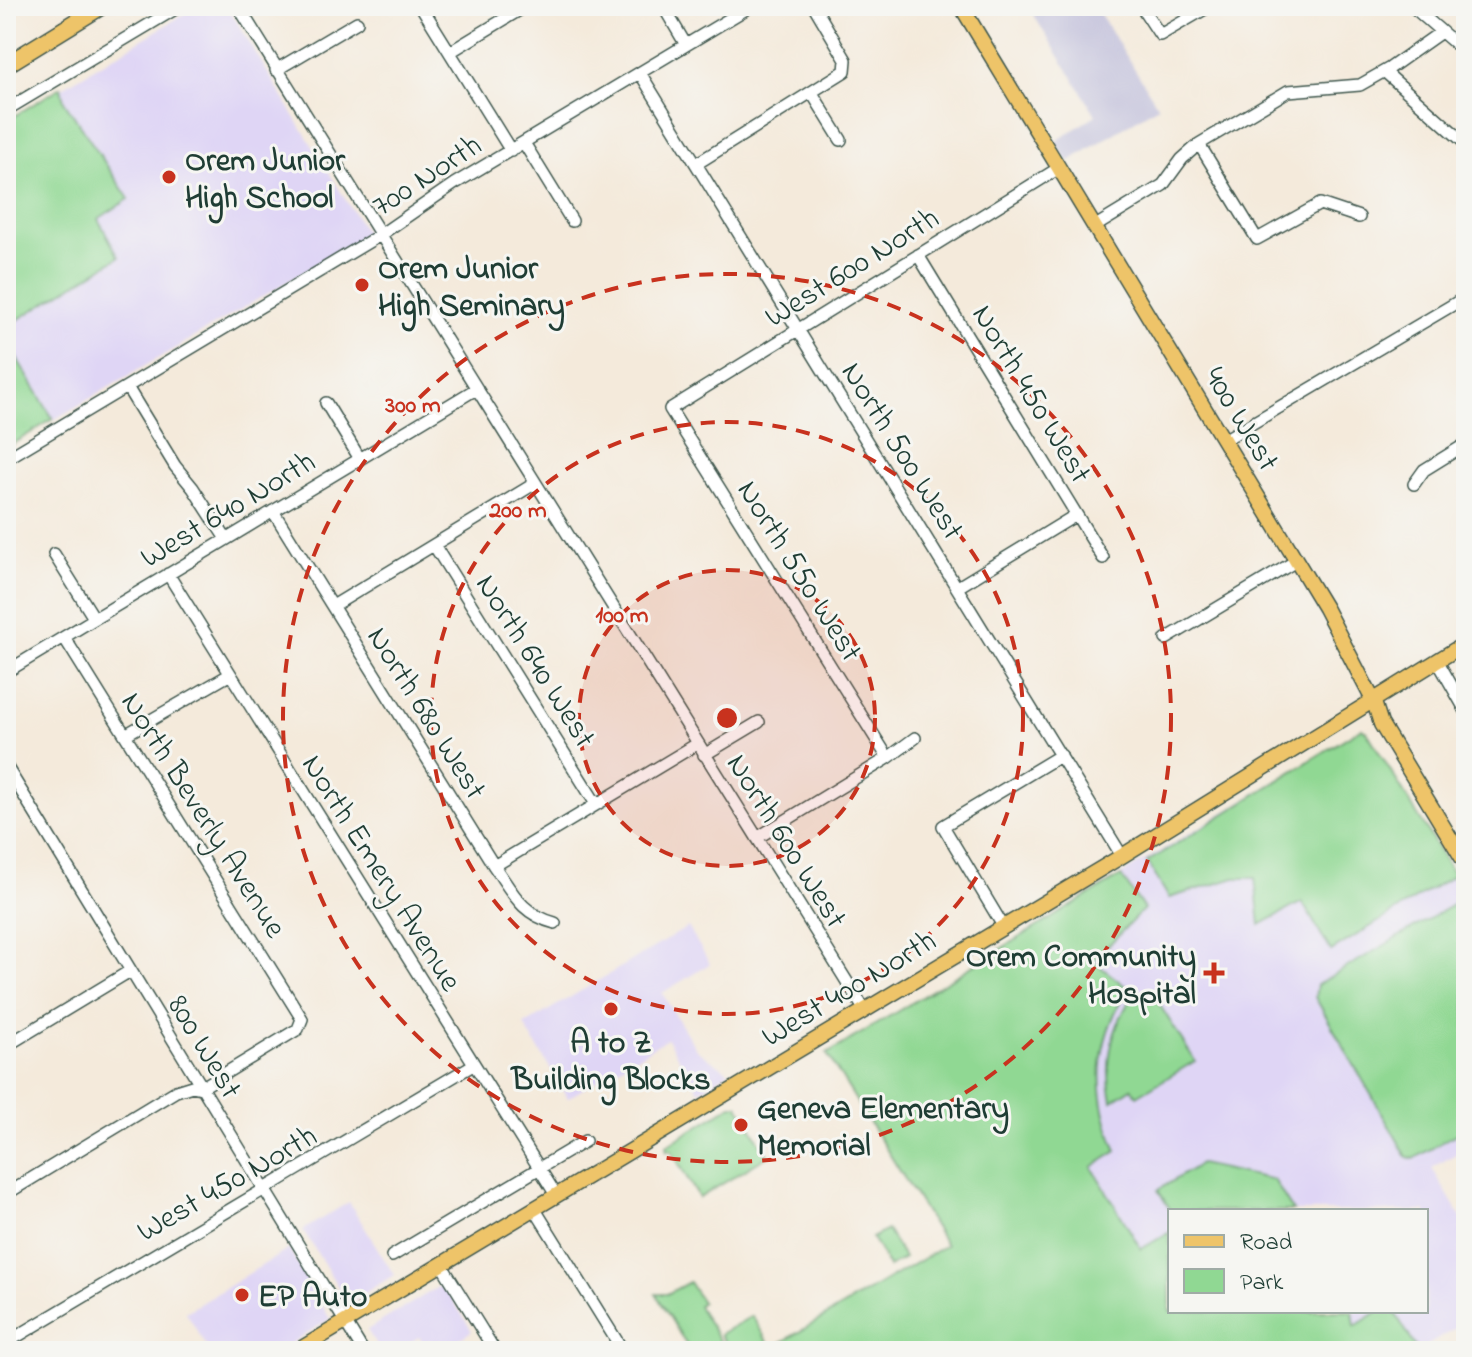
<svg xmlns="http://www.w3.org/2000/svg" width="1472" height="1357" font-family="'Indie Flower',sans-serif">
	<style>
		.built { fill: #dfd5f5; fill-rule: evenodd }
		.industrial { fill: #c3c1db }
		.green { fill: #90d893; stroke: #588a64; stroke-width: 2 }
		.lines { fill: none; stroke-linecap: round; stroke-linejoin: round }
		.minor-casing { stroke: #3f574d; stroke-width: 14 }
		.major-casing { stroke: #3f574d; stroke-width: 17 }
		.highway-casing { stroke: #3f574d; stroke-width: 19 }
		.minor { stroke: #fff; stroke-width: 11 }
		.major { stroke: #eec469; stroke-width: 14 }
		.highway { stroke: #eec469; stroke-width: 16 }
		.ring { fill: none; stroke: #c8321e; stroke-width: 4; stroke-dasharray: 14 10 }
		.poi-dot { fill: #c8321e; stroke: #f6f6f2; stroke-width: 3 }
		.labels { text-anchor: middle; stroke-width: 6; stroke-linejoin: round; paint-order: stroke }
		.poi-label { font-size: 32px; font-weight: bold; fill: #1f3d34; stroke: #f6f6f2; text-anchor: start }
		.street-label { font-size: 32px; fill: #1f3d34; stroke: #f6f6f2 }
		.centre { fill: #c8321e; stroke: #f6f6f2; stroke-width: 4 }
		.ring-label { font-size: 24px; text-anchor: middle; font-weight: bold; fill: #c8321e; stroke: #f6f6f2; stroke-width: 6; stroke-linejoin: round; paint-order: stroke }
	</style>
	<rect width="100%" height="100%" fill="#f6f6f2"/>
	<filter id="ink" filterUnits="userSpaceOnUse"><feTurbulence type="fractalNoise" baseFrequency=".0125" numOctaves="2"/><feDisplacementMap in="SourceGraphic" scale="16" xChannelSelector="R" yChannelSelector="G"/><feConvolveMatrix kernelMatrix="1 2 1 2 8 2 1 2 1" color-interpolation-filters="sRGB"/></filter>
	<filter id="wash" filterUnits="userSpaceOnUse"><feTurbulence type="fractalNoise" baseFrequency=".006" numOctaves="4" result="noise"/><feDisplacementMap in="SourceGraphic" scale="32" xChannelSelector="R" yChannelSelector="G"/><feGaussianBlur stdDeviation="1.8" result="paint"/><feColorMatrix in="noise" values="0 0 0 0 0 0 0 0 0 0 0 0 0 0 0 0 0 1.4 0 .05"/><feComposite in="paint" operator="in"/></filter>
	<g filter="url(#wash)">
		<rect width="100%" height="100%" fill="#f4eadb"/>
		<path class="built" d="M198 6H227L366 233 365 236 6 448V121Z
			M1362 728 1367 732 1466 892V1148L1432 1168 1466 1226V1322L1418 1351H1012L827 1054ZM1170 1211H1426V1311H1170Z
			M688 927 710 964 662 993 696 1049 729 1072 699 1091 667 1039 568 1098 524 1025Z
			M349 1202 394 1275 348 1303 303 1230Z
			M289 1249 330 1319 278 1351H209L186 1312Z
			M443 1284 472 1331 440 1351H428L419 1337 396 1351H380L367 1330Z"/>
		<path class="industrial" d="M1028 6H1095L1158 106 1068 162 1055 142 1096 115Z"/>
		<path class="green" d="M61 87 64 101 129 199 98 219 119 257 6 327V121Z
			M6 340 53 419 6 448Z
			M1362 728 1367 732 1454 875 1331 951 1302 902 1260 925 1255 878H1235L1169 898 1147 862Z
			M1121 876 1144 909 1093 961 1128 988C1095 1044 1092 1090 1117 1151L1092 1167 1141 1249 1170 1232V1311H1353L1355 1326 1379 1311H1394L1418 1351H730L720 1334 752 1316 769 1344 766 1347 770 1349 946 1245 827 1054Z
			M1466 897V1128L1414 1159 1407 1157 1315 997 1317 985Z
			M1151 991 1195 1061 1137 1096 1132 1088 1112 1101C1104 1063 1112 1026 1134 994L1143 1000Z
			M732 1105H738L768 1156 699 1198 671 1150 667 1151 666 1146Z
			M1200 1164 1274 1180 1293 1211H1171L1158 1190Z
			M887 1230 904 1258 889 1267 872 1238Z
			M689 1282 702 1302 698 1306 726 1351H690L656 1294H667Z"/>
	</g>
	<g filter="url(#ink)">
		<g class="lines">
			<defs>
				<path id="minor" d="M238 6 864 1009
					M421 6 511 151
					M663 6 686 45
					M1141 6 1160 35 1210 6
					M1412 6 1466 53
					M450 52 521 9
					M276 70 357 22
					M1385 72 1466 144
					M640 73 1122 856
					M812 93 841 140
					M6 110 175 9
					M524 143 572 221
					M1199 144 1257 239 1320 204 1359 217
					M696 164 845 71 846 60 814 6
					M1094 227 1163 185 1182 159 1199 144 1288 91 1360 85 1390 68 1441 32
					M918 255 1103 558
					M127 387 175 466 193 488 226 539
					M326 403 360 459
					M1224 440 1466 297
					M6 459 380 235 454 184 751 6
					M1414 484 1424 470 1466 444
					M273 511 494 866C513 893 521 914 555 923
					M434 545 596 804
					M54 554 94 618
					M168 574 556 1195
					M958 587 1076 515
					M333 606 534 484
					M1166 639 1296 561
					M1437 660 1466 711
					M6 672 476 389
					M125 735 229 675
					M704 755 759 722
					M888 758 670 409 1059 168
					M6 766 363 1351
					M757 838 888 758 915 738
					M494 866 697 744
					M1003 926 943 826 1061 755
					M6 1046 130 971
					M6 1194 176 1091 192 1086 201 1088 298 1029 302 1019 64 637
					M534 1208 623 1351
					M1463 1216 1466 1214
					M392 1256 585 1141
					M441 1264 495 1351
					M6 1343 473 1065"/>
				<path id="major" d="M961 6 1325 608 1374 702 1381 724 1466 864
					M297 1351 1122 856 1466 643"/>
				<path id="highway" d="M6 65 102 6"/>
			</defs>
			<use href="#minor" class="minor-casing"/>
			<use href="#major" class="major-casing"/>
			<use href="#highway" class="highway-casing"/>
			<use href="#minor" class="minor"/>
			<use href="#major" class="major"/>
			<use href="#highway" class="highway"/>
		</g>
	</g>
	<circle cx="727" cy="718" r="148" fill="#c8321e" fill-opacity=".12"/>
	<g class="ring">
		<circle cx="727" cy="718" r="148"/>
		<circle cx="727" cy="718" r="296"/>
		<circle cx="727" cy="718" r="444"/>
	</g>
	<g class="poi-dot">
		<circle cx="169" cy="177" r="8"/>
		<circle cx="362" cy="285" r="8"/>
		<path d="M1210 961h8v8h8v8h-8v8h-8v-8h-8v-8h8z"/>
		<circle cx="611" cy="1009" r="8"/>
		<circle cx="741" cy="1125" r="8"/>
		<circle cx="242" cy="1295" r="8"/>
	</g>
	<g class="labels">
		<g class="poi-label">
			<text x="185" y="170">Orem Junior<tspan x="185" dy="37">High School</tspan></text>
			<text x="378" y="278">Orem Junior<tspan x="378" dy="37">High Seminary</tspan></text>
			<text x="1196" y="966" text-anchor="end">Orem Community<tspan x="1196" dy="37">Hospital</tspan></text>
			<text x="611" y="1052" text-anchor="middle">A to Z<tspan x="611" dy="37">Building Blocks</tspan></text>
			<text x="757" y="1118">Geneva Elementary<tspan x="757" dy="37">Memorial</tspan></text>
			<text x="258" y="1306">EP Auto</text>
		</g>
		<g class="street-label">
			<text transform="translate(426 174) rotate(-33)" y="11">700 North</text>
			<text transform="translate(851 266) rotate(-32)" y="11">West 600 North</text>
			<text transform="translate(1033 393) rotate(59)" y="11">North 450 West</text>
			<text transform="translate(1243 418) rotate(59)" y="11">400 West</text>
			<text transform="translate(904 450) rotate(58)" y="11">North 500 West</text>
			<text transform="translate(227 508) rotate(-31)" y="11">West 640 North</text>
			<text transform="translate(801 570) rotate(58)" y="11">North 550 West</text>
			<text transform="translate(537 660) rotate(58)" y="11">North 640 West</text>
			<text transform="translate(428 712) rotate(58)" y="11">North 680 West</text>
			<text transform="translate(205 814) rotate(58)" y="11">North Beverly Avenue</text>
			<text transform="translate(788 840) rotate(58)" y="11">North 600 West</text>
			<text transform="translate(383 872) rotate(58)" y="11">North Emery Avenue</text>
			<text transform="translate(848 987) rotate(-31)" y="11">West 400 North</text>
			<text transform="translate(206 1046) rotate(59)" y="11">800 West</text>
			<text transform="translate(226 1182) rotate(-30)" y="11">West 450 North</text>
		</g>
	</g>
	<circle cx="727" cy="718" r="12" class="centre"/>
	<g class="ring-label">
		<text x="413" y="412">300 m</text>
		<text x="518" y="517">200 m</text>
		<text x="622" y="622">100 m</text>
	</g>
	<rect width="1472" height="1357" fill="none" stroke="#f6f6f2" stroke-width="32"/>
	<rect x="1168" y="1209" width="260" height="104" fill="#f6f6f2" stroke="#a0aca6" stroke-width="2"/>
	<rect x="1184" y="1235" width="40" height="12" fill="#eec469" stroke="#a0aca6" stroke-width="2"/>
	<text x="1240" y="1249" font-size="24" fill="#1f3d34">Road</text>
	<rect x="1184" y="1269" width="40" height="24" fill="#90d893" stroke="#a0aca6" stroke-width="2"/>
	<text x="1240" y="1289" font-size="24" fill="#1f3d34">Park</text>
</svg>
